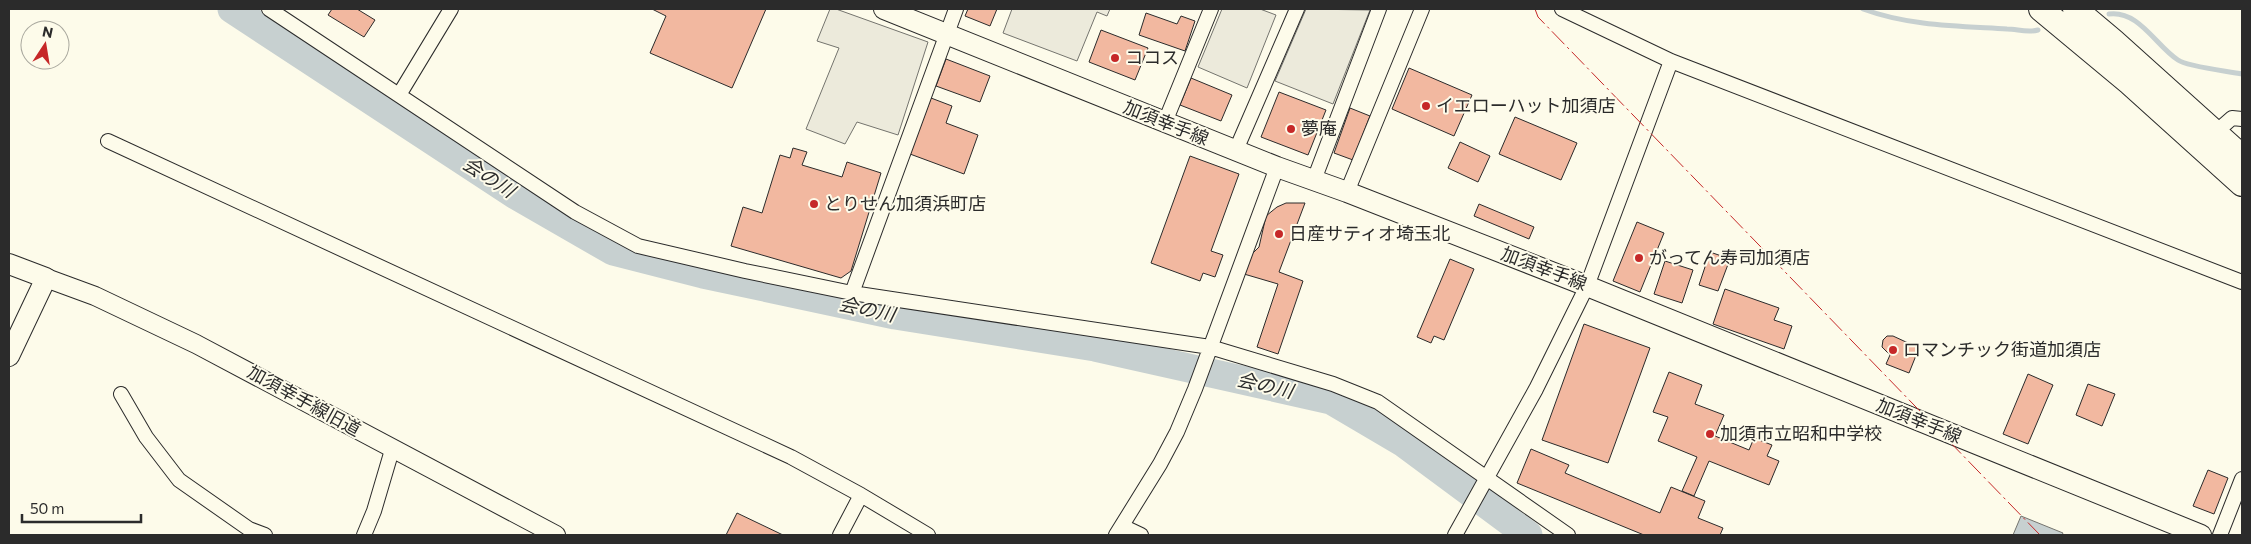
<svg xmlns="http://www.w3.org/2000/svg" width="2251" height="544" font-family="Commissioner,'Noto Sans JP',sans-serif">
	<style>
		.parking { fill: #eceadb; stroke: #74746e }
		.water { fill: #c7d0d0; stroke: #74746e }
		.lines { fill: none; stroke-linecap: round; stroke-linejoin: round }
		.stream { stroke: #c7d0d0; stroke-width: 5 }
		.river { stroke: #c7d0d0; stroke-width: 29 }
		.building { fill: #f2b8a0; stroke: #2b2b2b }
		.minor-casing { stroke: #2b2b2b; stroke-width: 16 }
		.tertiary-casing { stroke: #2b2b2b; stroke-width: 20 }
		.secondary-casing { stroke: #2b2b2b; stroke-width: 22 }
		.trunk-casing { stroke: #2b2b2b; stroke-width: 26 }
		.minor { stroke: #fdfbea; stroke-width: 14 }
		.tertiary { stroke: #fdfbea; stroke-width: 18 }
		.secondary { stroke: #fdfbea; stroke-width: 20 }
		.trunk { stroke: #fdfbea; stroke-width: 24 }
		.power { stroke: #c62828; stroke-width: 1; stroke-dasharray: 18 4 2.5 4; stroke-linecap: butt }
		.poi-dot { fill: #c62828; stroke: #fdfbea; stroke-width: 2 }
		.labels { text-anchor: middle; stroke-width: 4; stroke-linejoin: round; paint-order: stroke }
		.poi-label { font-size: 18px; fill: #2b2b2b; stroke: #fdfbea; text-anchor: start }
		.street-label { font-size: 18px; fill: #2b2b2b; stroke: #fdfbea }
		.water-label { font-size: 19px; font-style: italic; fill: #2b2b2b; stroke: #fdfbea }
	</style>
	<rect width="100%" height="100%" fill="#fdfbea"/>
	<path class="parking" d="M830 9H836L928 42 898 135 857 122 845 144 806 129 839 48 817 41Z
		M1012 9H1110L1107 16 1097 12 1077 61 1003 33Z
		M1222 9H1260L1276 15 1247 88 1198 67Z
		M1306 9 1370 10 1333 104 1275 81Z"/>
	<path class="water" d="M2021 516 2063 533 2062 535H2013Z"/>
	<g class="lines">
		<path class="stream" d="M1863 9C1909 26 1958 26 2007 29 2017 29 2027 33 2038 30
			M2109 14C2139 10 2156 46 2178 60 2188 67 2228 71 2242 74"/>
		<path class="river" d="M232 9 514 194 613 251 703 274 895 315 1095 347 1331 400 1404 443 1528 535"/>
	</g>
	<path class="building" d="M332 9H357L375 20 364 37 328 15Z
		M652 9H766L732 88 650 53 666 16Z
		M968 9H997L990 26 965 16Z
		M1146 13 1177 24 1181 16 1195 21 1185 51 1139 35Z
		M1101 30 1148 48 1135 80 1089 62Z
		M946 59 990 76 980 102 936 86Z
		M1409 68 1472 95 1454 136 1392 109Z
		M1191 78 1232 95 1221 121 1180 105Z
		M1279 92 1326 110 1308 155 1261 137Z
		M931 98 952 106 946 123 978 135 964 174 910 154Z
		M1350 108 1370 116 1353 160 1334 153Z
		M1515 117 1577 143 1561 180 1499 154Z
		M1460 142 1490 156 1478 182 1448 168Z
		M793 148 807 152 802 165 842 177 847 162 881 173 851 271 841 278 731 246 743 207 762 213 780 155 790 158Z
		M1190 156 1239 174 1211 251 1223 255 1215 277 1203 273 1200 281 1151 263Z
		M1286 203H1305L1279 272 1303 281 1278 354 1257 347 1278 284 1244 274 1250 256 1259 247 1266 216 1277 207Z
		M1479 204 1534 227 1529 239 1474 216Z
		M1637 222 1664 233 1640 292 1613 281Z
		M1710 252 1730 259 1718 291 1699 285Z
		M1450 259 1474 269 1444 340 1434 336 1431 343 1417 337Z
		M1665 261 1693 270 1682 303 1654 294Z
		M1725 289 1779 308 1774 320 1792 326 1784 349 1713 324Z
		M1584 324 1650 348 1608 463 1542 440Z
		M1887 336H1893L1919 348 1909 373 1886 364 1890 355 1882 347 1883 340Z
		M1669 372 1702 385 1695 404 1724 415 1715 436 1749 450 1754 438 1772 445 1767 456 1779 461 1769 485 1709 461 1694 496 1682 491 1697 457 1658 441 1668 417 1653 412Z
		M2028 374 2053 385 2028 444 2003 434Z
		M2088 384 2115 394 2102 426 2076 415Z
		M1531 449 1569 465 1565 473 1660 513 1671 487 1705 501 1698 518 1723 528 1720 535H1644L1517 483Z
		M2208 470 2228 478 2214 514 2193 506Z
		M737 513 783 535H726Z"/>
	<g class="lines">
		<defs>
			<path id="minor" d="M269 9 575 212 638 246 745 271 852 293 1210 347 1333 384 1378 402 1568 535
				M1562 9 1671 61 2242 282
				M399 95 451 9
				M1165 122 1211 9
				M2216 132 2232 118 2242 119
				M108 141 791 457 861 495 928 535
				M1236 150 1297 9
				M1314 180 1379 9
				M1347 192 1422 9
				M852 293 956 9
				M121 394 146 437 179 480 249 529 265 535
				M1122 526 1141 535
				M364 535 374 511 392 450
				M840 535 861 495
				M1116 535 1160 464 1177 432 1195 389 1277 167
				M1455 535 1536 389 1587 286 1671 61
				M2220 535 2242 479"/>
			<path id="tertiary" d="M46 278 95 296 196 344 556 535"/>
			<path id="secondary" d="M884 9 1277 167 1347 192 1587 286 2201 535
				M9 264 46 278 9 356"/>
			<path id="trunk" d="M2041 9 2130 83 2242 184
				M2075 9 2113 41 2242 157"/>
		</defs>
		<use href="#minor" class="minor-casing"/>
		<use href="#tertiary" class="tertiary-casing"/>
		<use href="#secondary" class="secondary-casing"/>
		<use href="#trunk" class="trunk-casing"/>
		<use href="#minor" class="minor"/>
		<use href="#tertiary" class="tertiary"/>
		<use href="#secondary" class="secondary"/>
		<use href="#trunk" class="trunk"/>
		<path class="power" d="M1535 9 1538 17 2040 535"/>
	</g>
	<g class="poi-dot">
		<circle cx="1115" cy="58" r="5"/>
		<circle cx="1426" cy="106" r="5"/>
		<circle cx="1291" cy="129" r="5"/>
		<circle cx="814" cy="204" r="5"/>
		<circle cx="1279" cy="234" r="5"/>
		<circle cx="1639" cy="258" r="5"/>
		<circle cx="1893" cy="350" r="5"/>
		<circle cx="1710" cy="434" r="5"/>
	</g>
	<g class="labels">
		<g class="poi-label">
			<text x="1125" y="64">ココス</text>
			<text x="1436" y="112">イエローハット加須店</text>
			<text x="1301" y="135">夢庵</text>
			<text x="824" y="210">とりせん加須浜町店</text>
			<text x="1289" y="240">日産サティオ埼玉北</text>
			<text x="1649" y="264">がってん寿司加須店</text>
			<text x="1903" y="356">ロマンチック街道加須店</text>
			<text x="1720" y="440">加須市立昭和中学校</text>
		</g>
		<g class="street-label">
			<text transform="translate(1166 123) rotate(22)" y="6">加須幸手線</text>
			<text transform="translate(1544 269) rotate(21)" y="6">加須幸手線</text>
			<text transform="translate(304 401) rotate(29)" y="6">加須幸手線旧道</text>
			<text transform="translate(1919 421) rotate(22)" y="6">加須幸手線</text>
		</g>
		<g class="water-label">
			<text transform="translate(489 177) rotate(33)" y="7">会の川</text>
			<text transform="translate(867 309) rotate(12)" y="7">会の川</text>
			<text transform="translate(1265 385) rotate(13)" y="7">会の川</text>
		</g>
	</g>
	<rect width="2251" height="544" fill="none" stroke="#2b2b2b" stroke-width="20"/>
	<g transform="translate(45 45) rotate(12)"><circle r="24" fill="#fdfbea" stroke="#a9a89e"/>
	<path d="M0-4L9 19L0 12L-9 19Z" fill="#c62828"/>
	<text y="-8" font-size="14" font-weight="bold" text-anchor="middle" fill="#2b2b2b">N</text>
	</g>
	<path d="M22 514v8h119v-8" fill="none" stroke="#2b2b2b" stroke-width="2.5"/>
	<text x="30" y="514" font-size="15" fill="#2b2b2b" stroke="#fdfbea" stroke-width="4" paint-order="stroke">50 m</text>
</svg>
